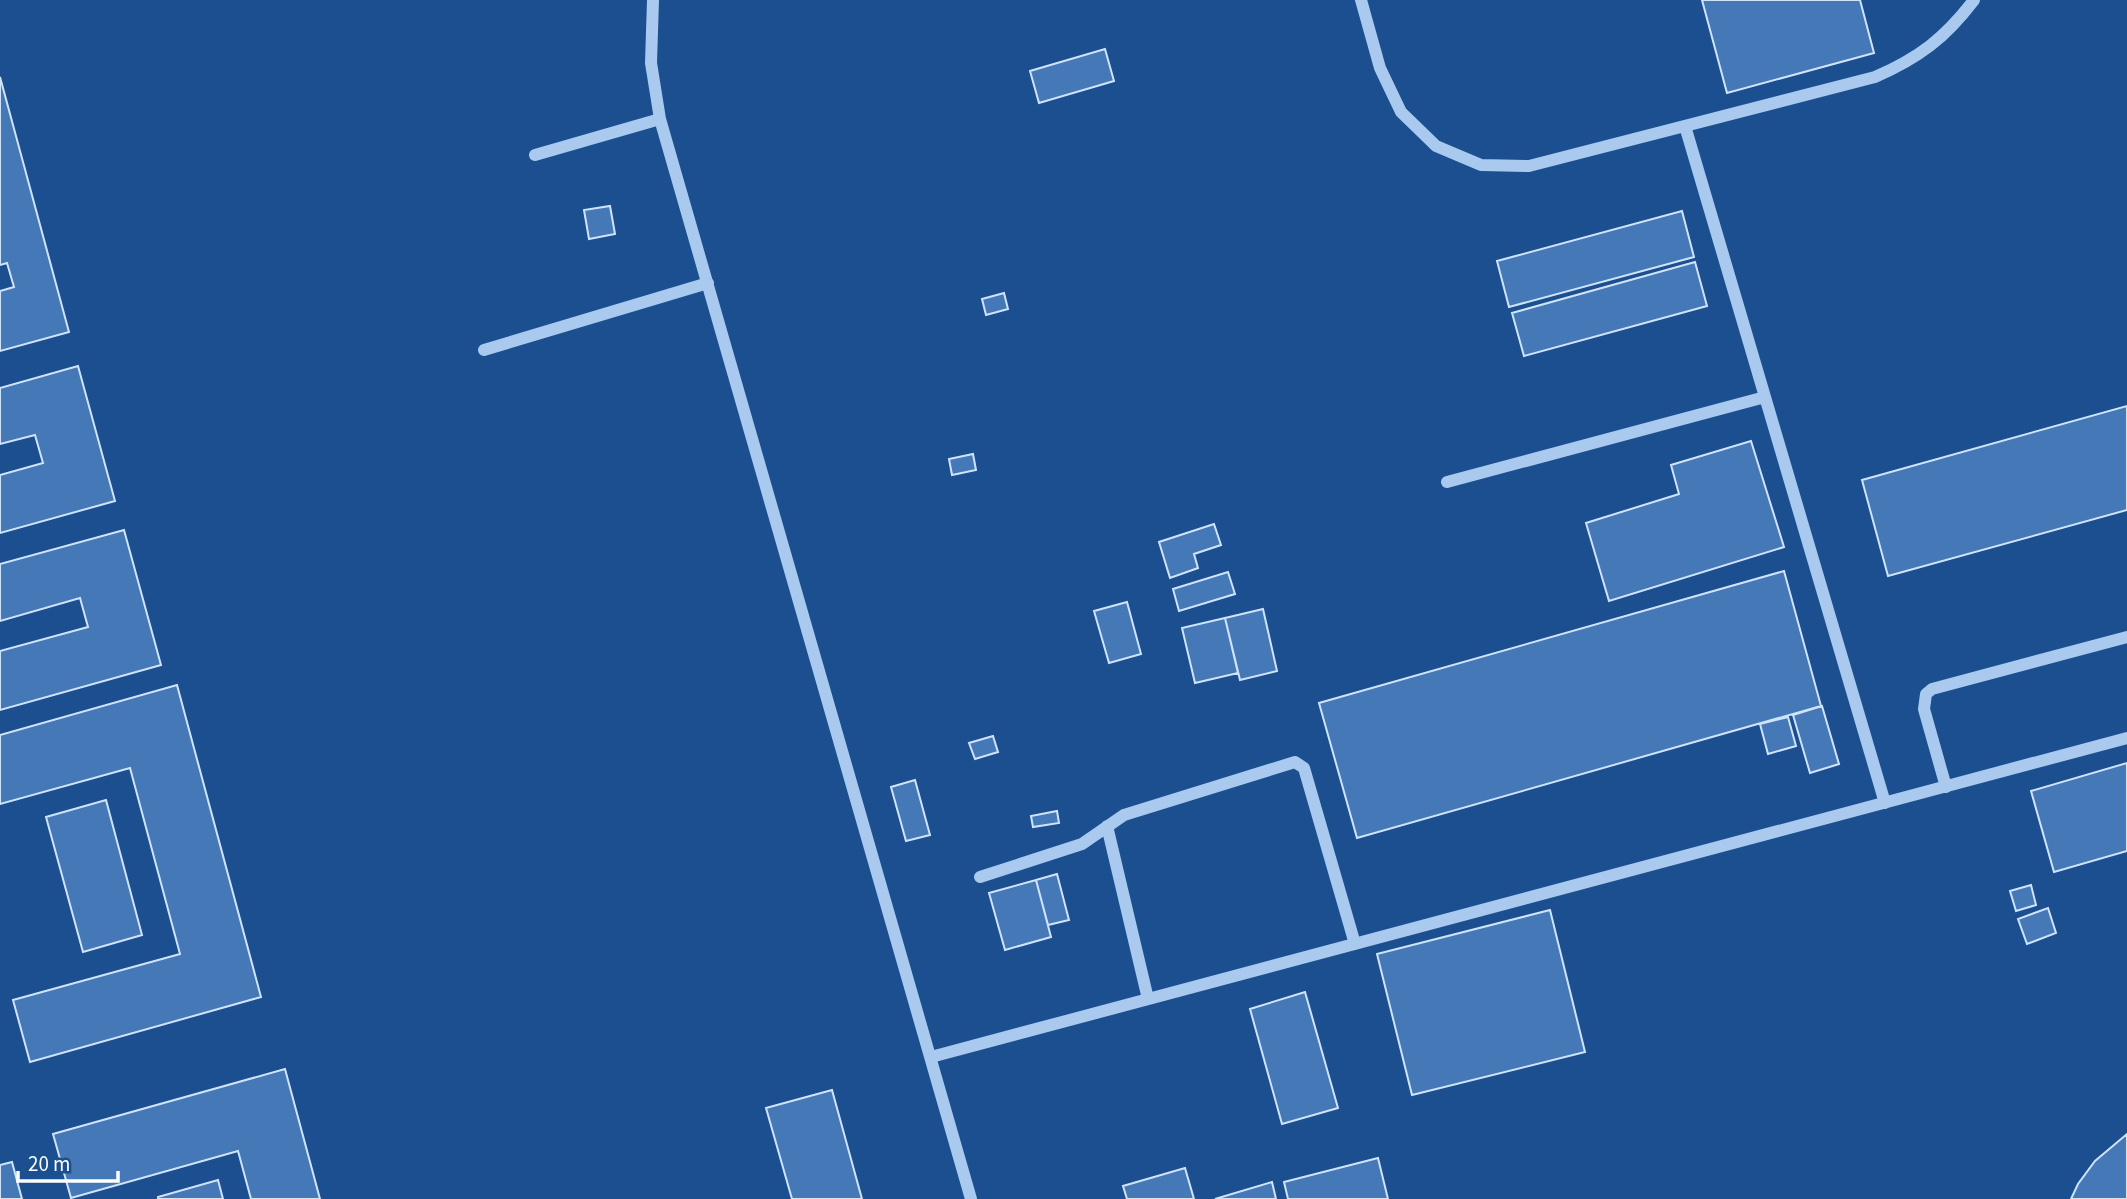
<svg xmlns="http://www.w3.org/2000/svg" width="2127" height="1199" font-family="'Source Sans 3',sans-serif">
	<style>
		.building { fill: #4478b7; stroke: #cfe3fa; stroke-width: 2 }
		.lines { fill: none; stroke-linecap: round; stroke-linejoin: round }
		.minor { stroke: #a9c9ee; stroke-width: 12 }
	</style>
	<rect width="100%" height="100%" fill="#1b4f8f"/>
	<path class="building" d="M1702 0H1860L1874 53 1727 93Z
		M1105 49 1114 81 1039 103 1030 71Z
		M0 77 69 332 0 351V291L14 287 7 263 0 265Z
		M610 206 615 234 589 239 584 210Z
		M1682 211 1694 257 1509 307 1497 261Z
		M1695 262 1707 306 1524 356 1512 313Z
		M1004 293 1008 309 986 315 982 299Z
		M78 366 115 501 0 533V475L43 463 35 435 0 444V388Z
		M2127 406V510L1888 576 1862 480Z
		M1751 441 1784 547 1609 601 1586 523 1679 494 1671 465Z
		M973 454 976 470 952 475 949 459Z
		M1214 524 1221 545 1194 554 1198 568 1170 578 1159 542Z
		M124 530 161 665 0 710V651L88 627 80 598 0 621V564Z
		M1784 571 1821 706 1357 838 1319 703Z
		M1228 572 1235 594 1179 611 1173 589Z
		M1127 602 1141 654 1109 663 1094 611Z
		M1263 609 1277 671 1240 680 1225 618Z
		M1225 618 1238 673 1195 683 1182 628Z
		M177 685 261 997 30 1062 13 1000 180 954 130 768 0 804V735Z
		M1822 706 1839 764 1810 773 1793 715Z
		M1788 717 1796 746 1768 754 1760 724Z
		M993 736 998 752 975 759 969 743Z
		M2127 763V851L2054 872 2031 791Z
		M915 780 930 835 906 841 891 787Z
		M106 800 142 935 83 952 46 817Z
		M1057 811 1059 823 1033 827 1031 816Z
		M1057 874 1069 920 1048 925 1036 880Z
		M1036 880 1051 937 1005 950 989 893Z
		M2031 885 2036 905 2016 911 2010 891Z
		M2048 908 2056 933 2027 944 2018 919Z
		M1550 910 1585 1052 1412 1095 1377 954Z
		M1305 992 1338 1108 1282 1124 1250 1009Z
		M285 1069 320 1199H251L238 1151 71 1198 53 1134Z
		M832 1090 862 1199H792L766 1108Z
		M2127 1134V1199H2071L2078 1184 2095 1161Z
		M1378 1158 1388 1199H1288L1284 1182Z
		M12 1162 22 1199H0V1165Z
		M1185 1168 1194 1199H1127L1123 1186Z
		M218 1180 223 1199H158V1197Z
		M1272 1182 1276 1199H1215Z"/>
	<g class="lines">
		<path class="minor" d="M653 0 651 63 660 119 971 1199
			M1361 0 1380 68 1401 112 1436 146 1481 165 1529 166 1875 77C1919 58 1945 38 1974 0
			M1685 126 1885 803
			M535 155 660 119
			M484 350 708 283
			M1447 482 1765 397
			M1946 787 1924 709 1926 694 1932 689 2127 637
			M1107 826 1148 999
			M980 877 1082 844 1124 815 1295 762 1304 768 1355 944
			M931 1057 2127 738"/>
	</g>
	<path d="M18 1171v10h100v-10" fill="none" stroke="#ffffff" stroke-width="3.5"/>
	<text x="28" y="1171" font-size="21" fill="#ffffff" stroke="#1b4f8f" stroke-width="5" paint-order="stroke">20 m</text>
</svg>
